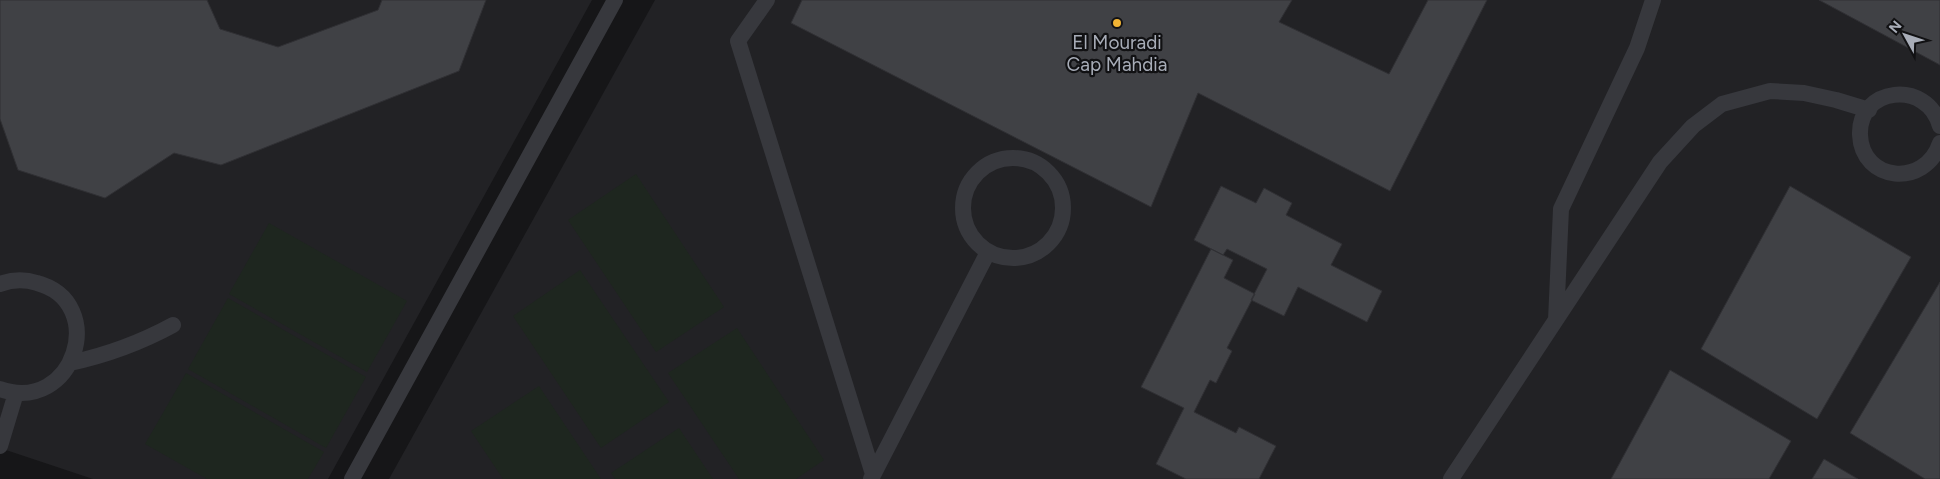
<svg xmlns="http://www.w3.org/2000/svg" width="1940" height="479" font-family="Figtree,sans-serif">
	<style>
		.built { fill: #222225 }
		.green { fill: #1e261f }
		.building { fill: #404145; stroke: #303034 }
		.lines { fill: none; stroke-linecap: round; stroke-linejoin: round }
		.service { stroke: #37383d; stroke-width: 16 }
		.poi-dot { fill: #f2b434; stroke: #111113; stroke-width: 2 }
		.labels { text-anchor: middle; stroke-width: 4.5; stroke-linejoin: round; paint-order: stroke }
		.poi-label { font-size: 19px; fill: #a8adb8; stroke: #111113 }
	</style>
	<rect width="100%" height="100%" fill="#161618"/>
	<path class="built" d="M0 0H592L328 479H93L0 448Z
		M655 0H1940V479H389Z"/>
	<path class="green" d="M636 174 724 307 656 352 568 220Z
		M269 223 407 301 367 372 229 294Z
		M580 270 669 402 601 448 513 316Z
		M228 298 366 377 326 448 188 369Z
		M737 328 824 460 796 479H739L668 373Z
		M186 373 324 452 308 479H207L145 444Z
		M539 386 601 479H503L471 431Z
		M679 428 713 479H615L611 473Z"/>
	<path class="building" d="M0 0H207L220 29 278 47 378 10 382 0H486L459 71 221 165 174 153 105 198 18 170 0 119Z
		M802 0H1292L1279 22 1389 74 1428 0H1487L1390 191 1198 93 1151 207 791 23Z
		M1819 0H1940V65Z
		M1221 186 1256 203 1264 188 1292 203 1286 215 1342 244 1331 265 1382 291 1367 322 1298 287 1284 316 1251 300 1267 269 1227 249 1223 255 1194 240Z
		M1790 186 1911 257 1817 419 1701 349Z
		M1211 249 1233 260 1224 278 1255 294 1227 348 1232 351 1216 383 1210 380 1194 412 1236 433 1239 427 1276 446 1259 479H1186L1156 464 1184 408 1141 387Z
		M1940 282V479H1925L1850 433Z
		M1670 370 1791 441 1769 479H1611Z
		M1824 459 1858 479H1812Z"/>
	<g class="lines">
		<path class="service" d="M767 0 738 41 873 474
			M1940 126C1927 79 1858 87 1860 135 1862 182 1925 188 1940 143
			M963 208a50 50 0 1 1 100 0a50 50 0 1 1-100 0Z
			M0 284C13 279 25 279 37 283 109 302 75 415 0 389
			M1556 320 1561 209 1637 48 1653 0
			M70 363C107 355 140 343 173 325
			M0 446 16 393
			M352 479 615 0
			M871 479 988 252
			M1451 479 1660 162 1693 126 1722 104 1770 91 1804 93 1836 100 1869 110"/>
	</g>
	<circle class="poi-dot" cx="1117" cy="23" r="5"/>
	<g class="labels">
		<g class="poi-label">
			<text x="1117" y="49">El Mouradi<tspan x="1117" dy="22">Cap Mahdia</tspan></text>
		</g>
	</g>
	<g transform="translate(1905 35) rotate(310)" stroke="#111113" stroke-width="4" paint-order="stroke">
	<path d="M0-4L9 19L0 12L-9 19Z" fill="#a8adb8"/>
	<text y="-8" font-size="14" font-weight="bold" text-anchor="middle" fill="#a8adb8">N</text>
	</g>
</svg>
